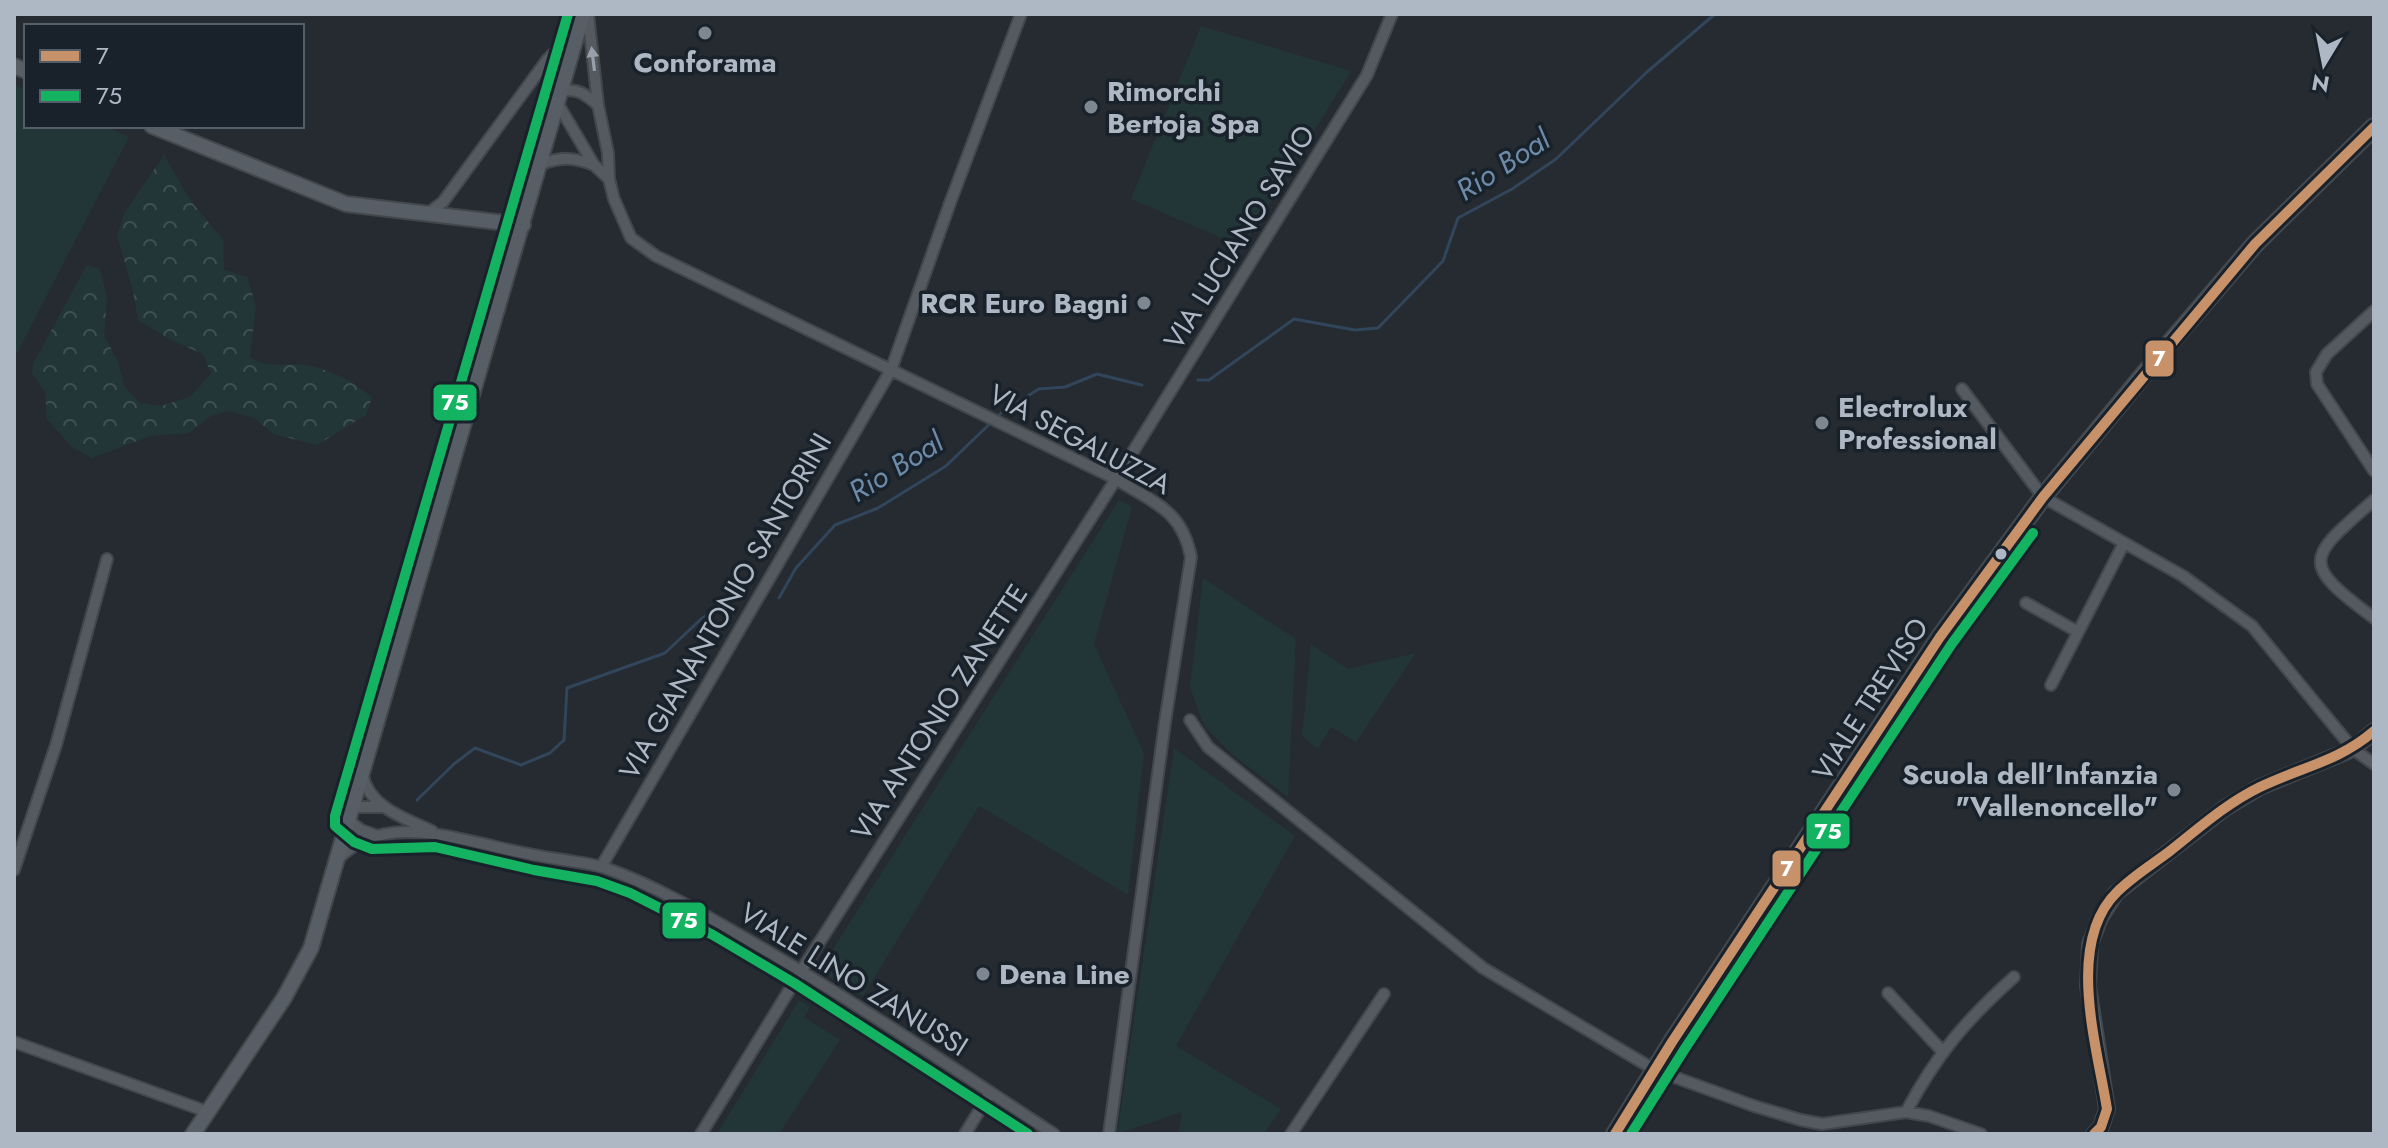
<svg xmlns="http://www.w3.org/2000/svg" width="2388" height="1148" font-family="Jost,sans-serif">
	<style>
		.green { fill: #223537 }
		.forest { fill: url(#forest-crowns) }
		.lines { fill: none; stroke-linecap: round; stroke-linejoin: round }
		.stream { stroke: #31455b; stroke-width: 3 }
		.street-casing { stroke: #42474c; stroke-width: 14 }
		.secondary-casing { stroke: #42474c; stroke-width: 18 }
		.primary-casing { stroke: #42484e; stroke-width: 20 }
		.street { stroke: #545a60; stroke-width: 10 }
		.secondary { stroke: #585e65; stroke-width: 14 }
		.primary { stroke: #575b62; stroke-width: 16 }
		.bus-1-casing { stroke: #19222b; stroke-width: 16 }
		.bus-2-casing { stroke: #19222b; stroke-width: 16 }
		.bus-1 { stroke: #c7916a; stroke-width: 10 }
		.bus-2 { stroke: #13b361; stroke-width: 10 }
		.oneway { fill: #97a0ab }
		.poi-dot { fill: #7d8791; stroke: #19222b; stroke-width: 3 }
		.bus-dot { fill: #adb8c4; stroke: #19222b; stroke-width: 3 }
		.labels { text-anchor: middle; stroke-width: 7; stroke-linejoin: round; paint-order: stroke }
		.poi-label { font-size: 28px; font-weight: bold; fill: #adb8c4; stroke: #19222b; text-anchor: start }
		.street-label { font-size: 28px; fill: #adb8c4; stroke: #19222b }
		.water-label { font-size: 30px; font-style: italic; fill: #6d8ba9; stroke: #19222b }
		.line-badge { stroke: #19222b; stroke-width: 3 }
		.badge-label { font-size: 22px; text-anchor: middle; font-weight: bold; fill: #fff }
	</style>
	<defs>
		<pattern id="forest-crowns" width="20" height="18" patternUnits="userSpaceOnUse" patternTransform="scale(2)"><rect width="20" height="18" fill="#223537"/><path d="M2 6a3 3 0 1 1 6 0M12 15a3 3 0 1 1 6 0" fill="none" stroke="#3f5052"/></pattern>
	</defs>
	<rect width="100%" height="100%" fill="#252b31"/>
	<path class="green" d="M1201 26 1351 71 1243 247 1131 199Z
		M14 84 26 90V126H105L129 137 14 359Z
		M1119 500 1132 507 1094 644 1144 753 1128 895 979 806 863 996 828 976 833 949Z
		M1203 578 1296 639 1288 797 1234 756 1204 726 1190 687Z
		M1311 644 1348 669 1416 653 1356 742 1331 727 1318 749 1302 736Z
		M1174 748 1295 836 1176 1046 1281 1109 1264 1134H1178L1182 1112 1117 1134Z
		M799 1000 810 1007 804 1017 840 1040 779 1134H717Z"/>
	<path class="forest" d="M164 155 190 200 223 240 224 270 247 277 256 306 250 357C267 369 284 363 304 365 329 368 353 382 372 397L366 415 317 445 274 434 254 418 229 411 211 416 189 433 150 436 92 458 71 446 47 419 45 392 32 373 33 364 87 265 100 269 107 298 104 336 118 361 124 386 140 403 161 406 190 397 211 374 203 354 171 340 138 320 133 291 117 235 125 212Z"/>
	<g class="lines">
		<path class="stream" d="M1198 380H1209L1294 319 1355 330 1378 328 1443 261 1458 218 1512 189 1556 159 1647 72 1715 14
			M779 598 796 568 835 525 878 508 946 466 1003 411 1039 389 1065 387 1097 374 1142 385
			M417 800 454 764 475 748 521 765 550 753 564 740 567 688 665 653 700 620 745 587"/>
		<defs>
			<path id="street" d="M588 14 598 105
				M562 91C578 88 586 95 598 105L608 153 609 179
				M558 104 594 165 609 179 614 199 631 238 656 256 1116 479C1154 503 1182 510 1191 557L1165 722 1109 1134
				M541 164C562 157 573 157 594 165
				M427 214 443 202 547 60 554 53 572 56
				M2374 311 2327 354 2316 372 2317 384 2374 471
				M1962 389 2043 497 2183 576 2252 626 2353 749 2374 764
				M2374 500C2308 558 2298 562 2374 618
				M2026 603 2078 632
				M2051 685 2124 543
				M1190 720 1208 747 1483 968 1655 1070 1754 1106 1801 1120 1822 1124 1906 1112 1929 1116 1981 1134
				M363 776C369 807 406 819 432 831
				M351 807H384
				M348 820 361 830 375 835
				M337 860C379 816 439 834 492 846 513 851 535 856 557 859 573 862 590 863 605 868 662 888 715 921 767 951 864 1008 959 1072 1054 1134
				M601 867 891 370 950 203 1021 14
				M14 870 56 745 107 559
				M1888 993 1943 1052
				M14 1042 208 1112
				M1906 1112C1937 1054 1965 1021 2014 977
				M701 1134 801 971 1116 479 1367 75 1392 14
				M965 1134 990 1093
				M1291 1134 1384 994"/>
			<path id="secondary" d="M14 66 26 71
				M152 126 346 204 523 225
				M193 1134 284 998 311 948 583 14
				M2094 1134 2101 1127 2107 1109 2088 986 2090 944 2100 918 2116 893 2225 808 2260 787 2353 749 2374 731"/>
			<path id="primary" d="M1615 1134 1672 1042 1940 637 2043 497 2164 350 2255 244 2374 127"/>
		</defs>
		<use href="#street" class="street-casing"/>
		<use href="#secondary" class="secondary-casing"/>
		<use href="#primary" class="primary-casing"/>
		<use href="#street" class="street"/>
		<use href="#secondary" class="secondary"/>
		<use href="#primary" class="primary"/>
		<defs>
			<path id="bus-1" d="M1615 1134 1672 1042 1940 637 2043 497 2255 244 2374 127
				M2094 1134 2101 1127 2107 1109C2097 1046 2065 943 2117 892 2133 876 2153 864 2170 851 2199 828 2227 803 2260 787 2301 767 2338 762 2374 731"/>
			<path id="bus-2" d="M568 14 335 816V826L354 842 372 849 435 847 534 870 597 881 630 893 713 935 794 983 1028 1134
				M1631 1134 1684 1050 1951 645 2033 533"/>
		</defs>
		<use href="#bus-1" class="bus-1-casing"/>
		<use href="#bus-2" class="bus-2-casing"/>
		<use href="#bus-1" class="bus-1"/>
		<use href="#bus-2" class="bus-2"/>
	</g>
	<defs><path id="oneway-solid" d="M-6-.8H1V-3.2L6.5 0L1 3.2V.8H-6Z" transform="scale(2)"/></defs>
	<use class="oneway" href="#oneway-solid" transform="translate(593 59) rotate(-97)"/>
	<g class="poi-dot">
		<circle cx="705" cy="33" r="8"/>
		<circle cx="1091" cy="107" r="8"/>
		<circle cx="1144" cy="303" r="8"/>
		<circle cx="1822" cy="423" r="8"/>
		<circle cx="2174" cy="790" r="8"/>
		<circle cx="983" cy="974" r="8"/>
	</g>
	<circle class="bus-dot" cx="2001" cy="554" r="7"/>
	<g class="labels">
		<g class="poi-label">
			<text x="705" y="72" text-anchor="middle">Conforama</text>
			<text x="1107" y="101">Rimorchi<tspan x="1107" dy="32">Bertoja Spa</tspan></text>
			<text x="1128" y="313" text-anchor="end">RCR Euro Bagni</text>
			<text x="1838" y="417">Electrolux<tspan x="1838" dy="32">Professional</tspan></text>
			<text x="2158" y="784" text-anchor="end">Scuola dell’Infanzia<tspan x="2158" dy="32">"Vallenoncello"</tspan></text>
			<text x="999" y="984">Dena Line</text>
		</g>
		<g class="street-label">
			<text transform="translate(1239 237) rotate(-58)" y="10">VIA LUCIANO SAVIO</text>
			<text transform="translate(1080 439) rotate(28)" y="10">VIA SEGALUZZA</text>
			<text transform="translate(725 606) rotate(-60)" y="10">VIA GIANANTONIO SANTORINI</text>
			<text transform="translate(1870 699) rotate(-57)" y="10">VIALE TREVISO</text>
			<text transform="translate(939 712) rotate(-57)" y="10">VIA ANTONIO ZANETTE</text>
			<text transform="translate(854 979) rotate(32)" y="10">VIALE LINO ZANUSSI</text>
		</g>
		<g class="water-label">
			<text transform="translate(1503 165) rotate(-33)" y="10">Rio Boal</text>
			<text transform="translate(896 467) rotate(-32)" y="10">Rio Boal</text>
		</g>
	</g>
	<g class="line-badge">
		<rect x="2144" y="339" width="31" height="39" rx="8" fill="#c7916a"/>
		<rect x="432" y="383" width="46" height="39" rx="8" fill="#13b361"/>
		<rect x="1805" y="812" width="46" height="38" rx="8" fill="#13b361"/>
		<rect x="1771" y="849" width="31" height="39" rx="8" fill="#c7916a"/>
		<rect x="661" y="901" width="46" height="39" rx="8" fill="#13b361"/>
	</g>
	<g class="badge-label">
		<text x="2159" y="366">7</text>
		<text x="455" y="410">75</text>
		<text x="1828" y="839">75</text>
		<text x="1787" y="876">7</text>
		<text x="684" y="928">75</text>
	</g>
	<rect width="2388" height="1148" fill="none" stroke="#adb8c4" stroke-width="32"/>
	<rect x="24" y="24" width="280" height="104" fill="#19222b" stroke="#545e68" stroke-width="2"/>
	<rect x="40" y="50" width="40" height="12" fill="#c7916a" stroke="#545e68" stroke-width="2"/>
	<text x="96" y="64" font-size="24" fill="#adb8c4">7</text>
	<rect x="40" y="90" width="40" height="12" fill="#13b361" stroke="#545e68" stroke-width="2"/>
	<text x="96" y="104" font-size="24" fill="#adb8c4">75</text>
	<g transform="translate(2324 64) rotate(190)" stroke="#19222b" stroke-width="6" paint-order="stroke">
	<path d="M0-6L14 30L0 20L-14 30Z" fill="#adb8c4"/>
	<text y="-12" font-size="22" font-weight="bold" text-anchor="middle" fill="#adb8c4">N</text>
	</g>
</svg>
